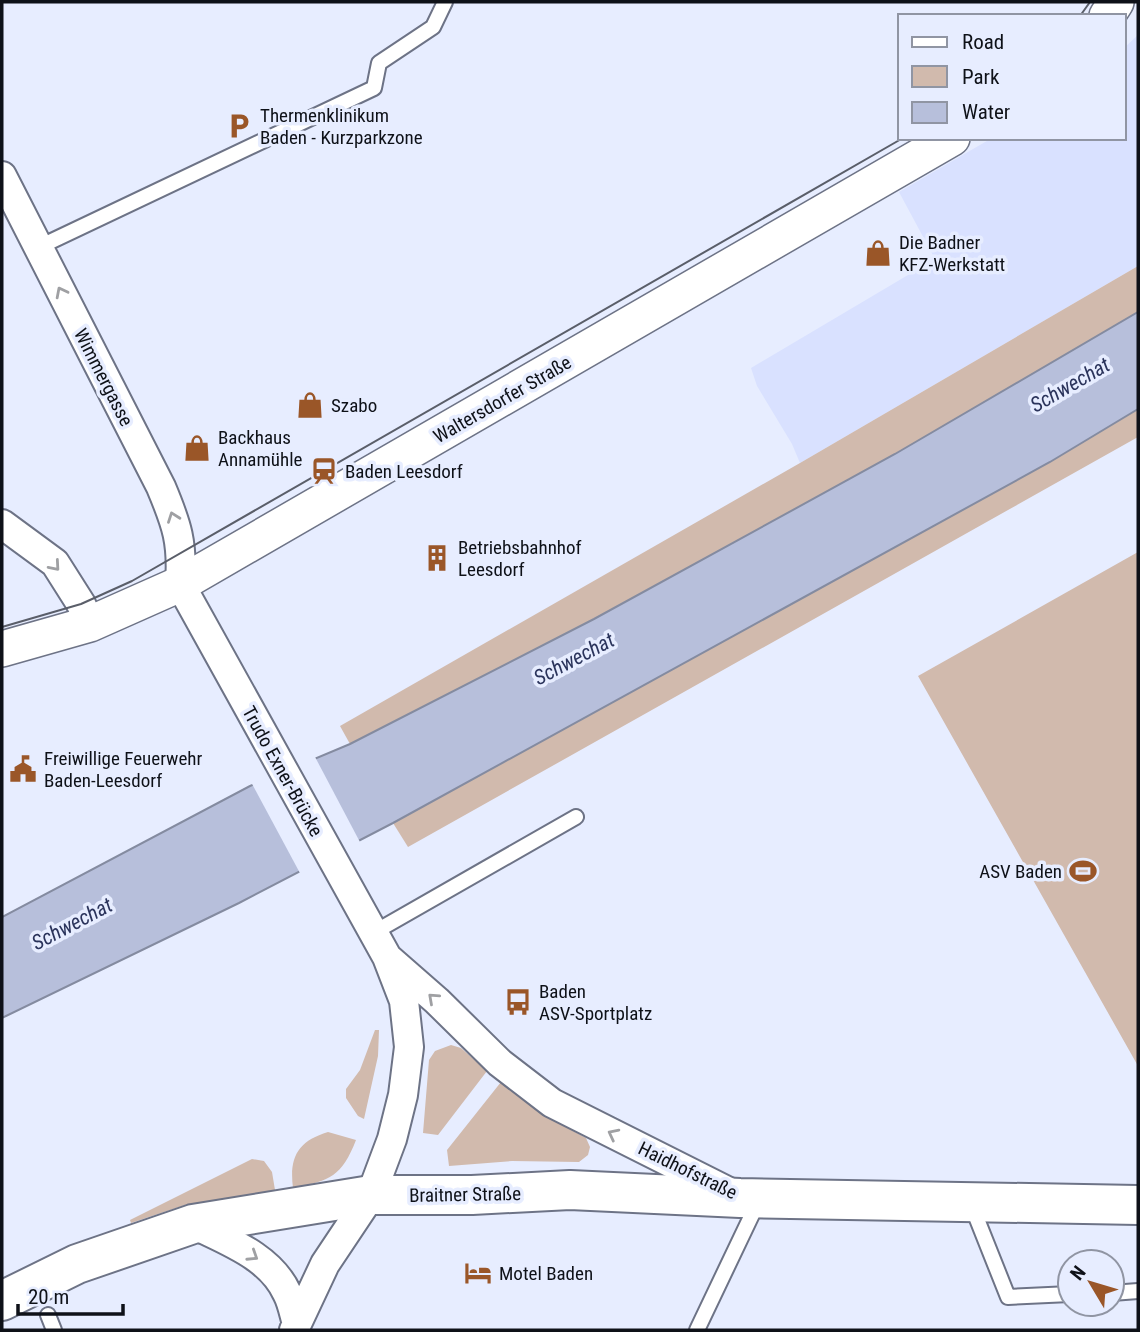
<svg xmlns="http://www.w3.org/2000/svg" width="1140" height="1332" font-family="'Roboto Condensed',sans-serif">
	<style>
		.built { fill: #d9e1ff }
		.green { fill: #d1baad }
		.water { fill: #b7bfdb; stroke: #848ba0; stroke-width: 2 }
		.pier { fill: #e7edff }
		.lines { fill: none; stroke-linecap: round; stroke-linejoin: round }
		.service-casing { stroke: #6d7386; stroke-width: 18 }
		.minor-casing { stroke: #6d7386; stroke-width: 32 }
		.tertiary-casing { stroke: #6d7386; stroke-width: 38 }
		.secondary-casing { stroke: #6d7386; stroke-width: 42 }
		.service { stroke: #fff; stroke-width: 14 }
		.minor { stroke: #fff; stroke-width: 28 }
		.tertiary { stroke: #fff; stroke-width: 35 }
		.secondary { stroke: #fff; stroke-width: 38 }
		.tram { stroke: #5a5e69; stroke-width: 2 }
		.oneway { stroke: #9fa0a3 }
		.labels { text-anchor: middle; stroke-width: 7; stroke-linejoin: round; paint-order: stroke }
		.poi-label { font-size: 19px; fill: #0e1118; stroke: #e7edff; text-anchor: start }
		.street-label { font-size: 19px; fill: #0e1118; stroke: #e7edff }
		.water-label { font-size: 21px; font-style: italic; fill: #2b345c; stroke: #e7edff }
	</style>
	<rect width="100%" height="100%" fill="#e7edff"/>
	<path class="built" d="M1138 35V266L800 463 792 444 757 386 751 368 935 259 899 192 992 138H1124V48Z"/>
	<path class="green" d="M1138 266V312L895 454 594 619 350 744 340 726 800 463Z
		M1138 409V437L408 847 393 823 1050 462Z
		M1138 552V1066L918 676Z
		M375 1030H379L378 1056 364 1119 358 1116 346 1098V1089L360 1070Z
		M451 1045 461 1048 487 1071 438 1135 423 1133 429 1060 435 1051Z
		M501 1082 546 1116 586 1138 590 1147 588 1155 579 1162 512 1161 449 1166 447 1150Z
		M328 1132 356 1140C342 1176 330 1181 293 1188 289 1157 298 1141 328 1132Z
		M252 1159 264 1161 272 1172 275 1190 185 1205 131 1223 130 1220Z"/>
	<path class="water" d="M1138 312V409L1050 462 393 823 239 903 2 1018V917L250 786 350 744 594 619 895 454Z"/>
	<path class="pier" d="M314 755 361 844 301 875 251 782Z"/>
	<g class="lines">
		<defs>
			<path id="service" d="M37 248 374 88 379 63 433 27 445 2
				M373 933 576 817
				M971 1204 1008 1297 1070 1294
				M1112 1293 1138 1291
				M48 1315 54 1330
				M697 1330 758 1202"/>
			<path id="minor" d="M2 176 161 487C177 525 183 543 180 584L387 957 404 1001 409 1047 403 1095 392 1139 371 1195 325 1264 294 1330
				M2 524 55 563 81 604 90 624
				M389 959 437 1001 500 1063 552 1103 731 1193
				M193 1224C227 1241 270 1256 287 1293 292 1302 294 1314 297 1324"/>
			<path id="tertiary" d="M1107 16 1116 2
				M2 649 90 624 180 584 952 138"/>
			<path id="secondary" d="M2 1301 77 1264 193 1224 371 1195H472L570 1190 740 1198 1138 1205"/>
		</defs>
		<use href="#service" class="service-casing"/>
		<use href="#minor" class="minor-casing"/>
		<use href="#tertiary" class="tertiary-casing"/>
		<use href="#secondary" class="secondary-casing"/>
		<use href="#service" class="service"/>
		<use href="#minor" class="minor"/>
		<use href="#tertiary" class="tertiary"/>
		<use href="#secondary" class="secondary"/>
		<path class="tram" d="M1080 16 1090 2
			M2 627 81 604 132 581 903 138"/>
	</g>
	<defs><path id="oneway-chevron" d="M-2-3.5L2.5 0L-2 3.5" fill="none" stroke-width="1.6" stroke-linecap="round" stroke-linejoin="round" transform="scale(1.75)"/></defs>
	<g class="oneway">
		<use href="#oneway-chevron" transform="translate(61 292) rotate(-117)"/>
		<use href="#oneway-chevron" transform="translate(173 517) rotate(-110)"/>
		<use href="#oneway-chevron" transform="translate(55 566) rotate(49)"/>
		<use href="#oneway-chevron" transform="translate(433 998) rotate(-138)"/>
		<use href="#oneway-chevron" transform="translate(613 1134) rotate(-153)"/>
		<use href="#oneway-chevron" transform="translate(253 1256) rotate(33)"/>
	</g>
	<defs>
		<symbol id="parking-bare" viewBox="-9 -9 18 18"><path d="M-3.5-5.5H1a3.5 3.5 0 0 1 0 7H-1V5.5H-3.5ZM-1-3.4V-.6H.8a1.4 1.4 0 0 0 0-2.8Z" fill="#9a5628" stroke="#e7edff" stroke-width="2.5" paint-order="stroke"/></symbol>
		<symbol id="shop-bare" viewBox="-9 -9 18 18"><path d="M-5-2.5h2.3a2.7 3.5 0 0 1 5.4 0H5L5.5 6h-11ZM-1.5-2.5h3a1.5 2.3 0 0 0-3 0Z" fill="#9a5628" stroke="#e7edff" stroke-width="2.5" paint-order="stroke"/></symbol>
		<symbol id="station-bare" viewBox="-9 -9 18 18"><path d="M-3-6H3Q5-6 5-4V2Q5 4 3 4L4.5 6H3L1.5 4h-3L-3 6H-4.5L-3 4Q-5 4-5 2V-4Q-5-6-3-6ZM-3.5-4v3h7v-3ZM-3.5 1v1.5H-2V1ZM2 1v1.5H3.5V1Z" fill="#9a5628" stroke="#e7edff" stroke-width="2.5" paint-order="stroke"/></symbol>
		<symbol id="building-bare" viewBox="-9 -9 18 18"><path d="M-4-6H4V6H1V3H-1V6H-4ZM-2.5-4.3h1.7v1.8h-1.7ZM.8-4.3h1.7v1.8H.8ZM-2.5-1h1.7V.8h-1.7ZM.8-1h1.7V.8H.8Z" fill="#9a5628" stroke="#e7edff" stroke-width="2.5" paint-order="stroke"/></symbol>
		<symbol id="civic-bare" viewBox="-9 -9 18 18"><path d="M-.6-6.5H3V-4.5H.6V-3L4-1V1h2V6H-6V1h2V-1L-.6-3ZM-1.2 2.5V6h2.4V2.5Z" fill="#9a5628" stroke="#e7edff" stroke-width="2.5" paint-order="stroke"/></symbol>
		<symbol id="stadium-bare" viewBox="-9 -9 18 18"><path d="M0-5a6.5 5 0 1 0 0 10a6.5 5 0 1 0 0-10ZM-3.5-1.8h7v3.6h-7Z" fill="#9a5628" stroke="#e7edff" stroke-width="2.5" paint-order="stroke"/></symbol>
		<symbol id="bus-bare" viewBox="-9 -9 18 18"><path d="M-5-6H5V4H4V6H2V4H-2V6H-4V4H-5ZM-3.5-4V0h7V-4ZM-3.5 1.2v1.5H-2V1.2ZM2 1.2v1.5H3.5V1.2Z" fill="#9a5628" stroke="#e7edff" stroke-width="2.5" paint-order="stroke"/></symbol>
		<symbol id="hotel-bare" viewBox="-9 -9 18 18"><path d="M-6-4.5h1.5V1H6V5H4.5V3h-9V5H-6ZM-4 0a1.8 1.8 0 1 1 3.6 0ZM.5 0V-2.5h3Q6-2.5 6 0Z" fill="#9a5628" stroke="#e7edff" stroke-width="2.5" paint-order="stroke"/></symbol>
	</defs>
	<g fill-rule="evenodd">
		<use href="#parking-bare" x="220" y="107" width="38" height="38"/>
		<use href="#shop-bare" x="859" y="234" width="38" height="38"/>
		<use href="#shop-bare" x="291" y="386" width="38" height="38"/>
		<use href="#shop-bare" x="178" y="429" width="38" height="38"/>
		<use href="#station-bare" x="305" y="452" width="38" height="38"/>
		<use href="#building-bare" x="418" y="539" width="38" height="38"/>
		<use href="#civic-bare" x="4" y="750" width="38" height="38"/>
		<use href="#stadium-bare" x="1064" y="852" width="38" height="38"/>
		<use href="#bus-bare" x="499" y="983" width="38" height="38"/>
		<use href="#hotel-bare" x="459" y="1254" width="38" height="38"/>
	</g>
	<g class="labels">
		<g class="poi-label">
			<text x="260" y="122">Thermenklinikum<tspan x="260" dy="22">Baden - Kurzparkzone</tspan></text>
			<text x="899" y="249">Die Badner<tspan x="899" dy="22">KFZ-Werkstatt</tspan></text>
			<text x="331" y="412">Szabo</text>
			<text x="218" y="444">Backhaus<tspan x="218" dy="22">Annamühle</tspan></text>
			<text x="345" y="478">Baden Leesdorf</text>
			<text x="458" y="554">Betriebsbahnhof<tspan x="458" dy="22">Leesdorf</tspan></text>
			<text x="44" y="765">Freiwillige Feuerwehr<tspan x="44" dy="22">Baden-Leesdorf</tspan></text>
			<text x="1062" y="878" text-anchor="end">ASV Baden</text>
			<text x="539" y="998">Baden<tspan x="539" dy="22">ASV-Sportplatz</tspan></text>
			<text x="499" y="1280">Motel Baden</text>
		</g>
		<g class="street-label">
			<text transform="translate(104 377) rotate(63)" y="7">Wimmergasse</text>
			<text transform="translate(502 399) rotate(-30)" y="7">Waltersdorfer Straße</text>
			<text transform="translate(283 771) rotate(61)" y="7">Trudo Exner-Brücke</text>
			<text transform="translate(688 1170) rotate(26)" y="7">Haidhofstraße</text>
			<text transform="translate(465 1194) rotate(-1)" y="7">Braitner Straße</text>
		</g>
		<g class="water-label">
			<text transform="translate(1070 385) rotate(-30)" y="7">Schwechat</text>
			<text transform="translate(574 659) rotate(-28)" y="7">Schwechat</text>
			<text transform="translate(72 924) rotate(-28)" y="7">Schwechat</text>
		</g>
	</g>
	<rect width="1140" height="1332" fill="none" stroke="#0e1118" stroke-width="7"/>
	<rect x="898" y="14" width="228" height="126" fill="#e7edff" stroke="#9095a3" stroke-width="2"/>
	<rect x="912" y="37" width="35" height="10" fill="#ffffff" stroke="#9095a3" stroke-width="2"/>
	<text x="962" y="49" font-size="21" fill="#0e1118">Road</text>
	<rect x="912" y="66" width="35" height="21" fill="#d1baad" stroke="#9095a3" stroke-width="2"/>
	<text x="962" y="84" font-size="21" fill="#0e1118">Park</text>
	<rect x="912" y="102" width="35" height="21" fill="#b7bfdb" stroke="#9095a3" stroke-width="2"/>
	<text x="962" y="119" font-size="21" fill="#0e1118">Water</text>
	<g transform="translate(1091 1283) rotate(308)"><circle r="33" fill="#e7edff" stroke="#9095a3" stroke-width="2"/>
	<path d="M0-5L12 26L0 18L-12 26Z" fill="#9a5628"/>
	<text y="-10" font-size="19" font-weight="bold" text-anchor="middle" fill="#0e1118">N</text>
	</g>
	<path d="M18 1304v10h105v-10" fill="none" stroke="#0e1118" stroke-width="3.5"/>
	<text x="28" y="1304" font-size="21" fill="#0e1118" stroke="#e7edff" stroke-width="5" paint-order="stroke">20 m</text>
</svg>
